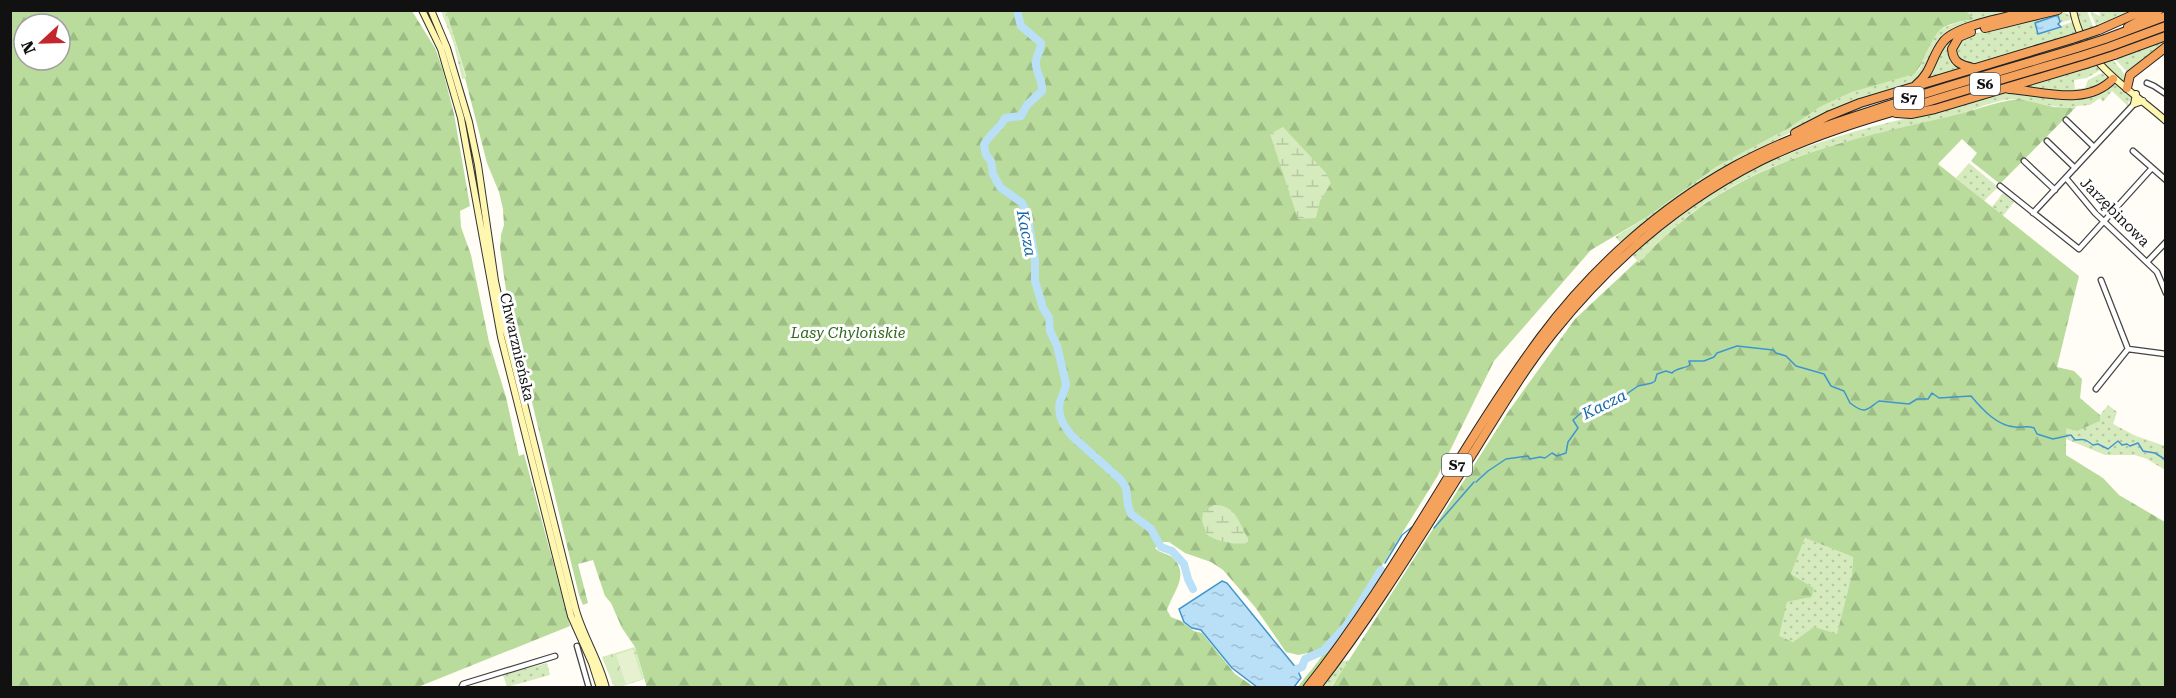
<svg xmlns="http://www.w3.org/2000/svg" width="2176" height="698" font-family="'Roboto Serif',serif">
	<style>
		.grass { fill: url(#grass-dots) }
		.forest { fill: url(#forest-firs); fill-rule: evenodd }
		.wetland { fill: url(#wetland-marsh) }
		.park { fill: url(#park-crowns) }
		.pitch { fill: #e6f2cf }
		.water { fill: url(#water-ripples); stroke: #3f96cf; stroke-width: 1.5 }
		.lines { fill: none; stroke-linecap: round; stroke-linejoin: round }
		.stream { stroke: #3f96cf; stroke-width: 1.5 }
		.river { stroke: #b9e0f7; stroke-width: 8 }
		.street-casing { stroke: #444; stroke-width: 7 }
		.secondary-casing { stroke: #333; stroke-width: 8 }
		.highway-casing { stroke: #222; stroke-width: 10 }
		.street { stroke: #fff; stroke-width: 4.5 }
		.secondary { stroke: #fff6b0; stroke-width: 6 }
		.highway { stroke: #f5a25d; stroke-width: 8 }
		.highway-bridge-casing { stroke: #222; stroke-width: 10; stroke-linecap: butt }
		.highway-bridge { stroke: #f5a25d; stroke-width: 8 }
		.labels { text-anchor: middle; stroke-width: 6; stroke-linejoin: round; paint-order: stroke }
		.shield { fill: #fff; stroke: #585858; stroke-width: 1.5 }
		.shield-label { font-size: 14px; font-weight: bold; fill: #111 }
		.street-label { font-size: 15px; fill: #111; stroke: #fff }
		.park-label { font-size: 15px; font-style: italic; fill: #2f6b1f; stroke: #fff }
		.water-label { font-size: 16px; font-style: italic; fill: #1768a6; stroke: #fff }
	</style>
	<defs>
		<pattern id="grass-dots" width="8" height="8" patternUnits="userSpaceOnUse" patternTransform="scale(1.5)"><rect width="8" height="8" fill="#d5ebbd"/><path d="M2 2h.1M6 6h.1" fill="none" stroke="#b6c8a1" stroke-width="1.8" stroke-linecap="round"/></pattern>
		<pattern id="forest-firs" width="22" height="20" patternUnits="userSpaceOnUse" patternTransform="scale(1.5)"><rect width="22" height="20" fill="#b9dc9c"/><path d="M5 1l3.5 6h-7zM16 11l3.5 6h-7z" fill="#9ebc85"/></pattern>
		<pattern id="wetland-marsh" width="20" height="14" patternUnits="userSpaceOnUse" patternTransform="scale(1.5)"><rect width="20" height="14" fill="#d5ebbd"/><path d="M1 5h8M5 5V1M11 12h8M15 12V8" fill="none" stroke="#b6c8a1"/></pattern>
		<pattern id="park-crowns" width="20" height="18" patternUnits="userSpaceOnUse" patternTransform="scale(1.5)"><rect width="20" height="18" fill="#d5ebbd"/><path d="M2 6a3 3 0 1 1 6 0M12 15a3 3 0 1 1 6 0" fill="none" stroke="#b6c8a1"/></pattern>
		<pattern id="water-ripples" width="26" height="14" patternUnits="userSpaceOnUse" patternTransform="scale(1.5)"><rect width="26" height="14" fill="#b9e0f7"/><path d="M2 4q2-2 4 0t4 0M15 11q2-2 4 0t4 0" fill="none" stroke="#9ebfd3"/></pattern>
	</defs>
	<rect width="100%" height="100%" fill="#fffdf5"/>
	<path class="grass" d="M441 11H446L466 78 462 79 454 44Z
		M1965 11H2028L1957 29 1922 77 1911 84 1805 125 1745 156 1694 186 1622 244 1615 237 1647 217 1716 167 1789 128 1820 107 1852 92 1919 70C1935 33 1932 27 1974 19Z
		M2043 11H2048L1959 34C1944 46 1949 61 1964 69L1923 82C1934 70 1935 54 1946 41 1959 26 2021 16 2043 11Z
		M2081 11H2087L2100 44 2126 76 2125 83C2100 67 2085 41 2077 13Z
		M2090 11 2100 16 2099 11H2130L2131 13 2097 28Z
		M2064 12 2071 16 2070 20 2058 23 2060 21 2038 34 2072 22 2083 49 2100 70 2087 78 2074 80 2075 89 2085 88 2088 80 2102 73 2107 78C2088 102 2040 90 2015 87L2085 62 2070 37 1972 65 1963 63 1954 54 1957 41 1969 35Z
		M2165 38V45L2128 73 2115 59Z
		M2069 42 2070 44 1882 101 1818 125 1840 113Z
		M2116 84 2133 95 2132 102 2130 100 2128 103 2129 107 2112 91 2103 102 2100 98 2090 105 2077 106 2075 108C2059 107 2045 105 2030 102 2025 101 2021 99 2016 99 1993 99 1969 113 1946 118 1826 145 1724 165 1639 263L1631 254C1667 227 1700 199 1739 177 1800 144 1866 127 1934 112 1957 106 1980 98 2004 92 2027 91 2048 101 2071 99 2087 97 2101 87 2116 84Z
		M1969 163 1998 187 1984 201 1956 178Z
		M2003 193 2014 202 2003 216 1992 207Z
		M2108 405 2117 412 2113 424 2136 436 2165 446V470L2147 459 2135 455H2105L2066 439V428L2099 421 2100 415Z
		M1805 538 1853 557 1852 574 1837 635 1793 642 1778 636 1787 602 1812 597 1814 588 1791 574Z
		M1350 660 1331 687 1302 688 1321 664Z
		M547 663 550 675 507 687 503 675Z"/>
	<path class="forest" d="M1965 10 1974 19C1941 25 1938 26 1924 58 1921 64 1919 69 1914 74L1852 92 1820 107 1789 128 1716 167 1647 217 1591 250 1494 361 1437 477 1321 664 1302 687H1298C1306 675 1317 665 1324 652L1323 650 1298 655 1286 652 1255 607 1223 570 1211 562 1185 553 1169 542H1163L1155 548C1160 554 1170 553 1175 560 1189 577 1172 594 1167 610L1171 617 1181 621 1194 631 1202 633 1235 674 1254 687 647 688 635 647 622 628 611 603 605 596 593 560 578 564 588 603 583 605 579 595 508 304 500 248 501 235 504 225 503 209 499 192 487 163 465 78 466 76 446 11Z
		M10 11H412L435 48 442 67 454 114 470 206 460 211 461 227 471 255 489 342 506 397 519 456 524 454 570 626 418 687H11ZM24 24H60V60H24Z
		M2019 99 2054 107 2075 108 2000 184 1971 161 1977 153 1962 139 1938 164 2079 276 2057 367 2074 371 2082 379 2080 398 2100 415V421L2077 431 2066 428V455L2103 478 2119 495 2165 522V687L1331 688 1508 412 1575 319 1637 261 1639 263C1723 167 1825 145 1943 118 1969 113 1992 102 2019 99ZM1805 538 1853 557 1852 574 1837 634 1814 627 1793 642 1779 636 1787 602 1812 597 1814 588 1791 574Z"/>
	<path class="wetland" d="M1283 127 1326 173 1331 183 1320 201 1316 218 1298 219 1270 134Z
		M1214 505C1237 505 1238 523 1248 538V543C1232 545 1220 542 1207 535L1202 521 1203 512Z"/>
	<path class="park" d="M635 647 644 679 620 687H614L602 657Z"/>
	<path class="pitch" d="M633 649 642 679 626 684 616 655Z"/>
	<path class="water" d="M2058 15 2060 22 2058 24 2061 27 2038 34 2035 23Z
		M1222 581 1227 583 1297 669 1301 678 1294 687H1257L1232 668 1201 630 1192 628 1184 622 1179 609Z"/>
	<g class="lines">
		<path class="stream" d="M1476 482 1488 471 1506 459 1528 456 1530 459 1540 457 1545 458 1552 453 1557 456 1566 453 1568 442 1578 428 1573 420 1581 413 1593 412 1606 401 1618 400 1638 386 1652 383 1655 381 1657 374 1666 371 1672 373C1676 368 1684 369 1690 365L1689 361H1704L1714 357 1717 353 1737 346 1773 350 1776 353 1786 356 1796 366 1824 374 1831 386 1844 391 1850 403C1866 415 1866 410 1879 401L1909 404 1917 399H1928L1932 393 1939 398 1971 396C1982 409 1997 426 2015 427 2022 428 2027 425 2034 428L2037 434 2053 439 2071 435 2075 440C2085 439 2085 439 2093 445L2098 444 2108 449 2118 441 2122 445 2127 444 2130 446 2138 443 2143 451 2155 453 2166 460
			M1434 528 1474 482
			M1385 563 1402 535 1412 527"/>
		<path class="river" d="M1017 10 1021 26 1041 43C1041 50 1036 56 1036 62 1035 72 1043 79 1042 91L1027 105 1021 116 1005 118C1000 129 989 134 984 145L986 155 991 161 993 174 1000 187 1022 203 1027 213 1035 260V281L1043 308 1049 318 1050 331 1057 346 1065 379 1066 385 1062 397
			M1060 401C1057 415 1063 425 1072 436L1121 480 1126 488 1128 505 1131 514 1151 529 1161 547 1172 551 1184 564 1188 579 1193 589
			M1289 672 1302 667 1305 659 1323 651 1346 626 1381 570"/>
		<defs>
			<path id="street" d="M2147 83 2154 86 2166 94
				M2066 120 2094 147
				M2047 141 2075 168
				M2133 151 2166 180
				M2024 161 2055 190
				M2066 178 2095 213 2157 272 2166 293
				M2000 186 2079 249 2152 168
				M2033 213 2134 104
				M2148 261 2166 242
				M2101 280 2128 349 2166 354
				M2096 389 2128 349
				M577 646 589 688
				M461 688 463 684 555 656"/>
			<path id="secondary" d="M422 10 441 49 461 118 501 337 571 616 592 663 600 688
				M431 10 447 48 469 122 478 165 495 281 506 331 575 607C582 635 599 659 606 688
				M2073 10C2084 66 2127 86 2166 121
				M2136 94 2134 104 2143 101"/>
			<path id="highway" d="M2128 27 2159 10
				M1985 28 2058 10
				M2099 30 2144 10
				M1971 32 1959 37 1952 49C1953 63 1961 65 1973 68
				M2105 39 2166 16
				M2109 47 2166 26
				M2114 55 2166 36
				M1916 85C1932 72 1931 57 1943 42 1955 25 2013 16 2035 10
				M2127 88 2130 75 2166 47
				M2009 89C2042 91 2086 107 2113 79
				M1896 113 1911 114 1935 109 2086 64
				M1795 133 1828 116 1860 103 2072 39
				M1307 688C1395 578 1457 451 1540 338 1592 268 1659 208 1735 166 1779 142 1824 126 1871 111 1939 88 2008 69 2077 48
				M1316 688C1375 612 1424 530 1475 450 1500 410 1524 369 1553 333 1610 262 1679 202 1760 161 1813 135 1870 118 1927 102 1978 86 2030 71 2081 56"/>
		</defs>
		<use href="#street" class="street-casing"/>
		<use href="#secondary" class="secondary-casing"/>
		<use href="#highway" class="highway-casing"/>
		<use href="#street" class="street"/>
		<use href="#secondary" class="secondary"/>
		<use href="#highway" class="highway"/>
		<defs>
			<path id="highway-bridge" d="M2072 39 2099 30
				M2077 48 2105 39
				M2081 56 2109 47
				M2086 64 2114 55"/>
		</defs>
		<use href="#highway-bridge" class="highway-bridge-casing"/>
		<use href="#highway-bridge" class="highway-bridge"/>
	</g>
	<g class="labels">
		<g class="shield">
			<rect x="1970" y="73" width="30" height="22" rx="4.5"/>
			<rect x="1894" y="87" width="30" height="22" rx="4.5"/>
			<rect x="1442" y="454" width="30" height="22" rx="4.5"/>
		</g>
		<g class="shield-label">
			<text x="1985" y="89">S6</text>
			<text x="1909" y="103">S7</text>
			<text x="1457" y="470">S7</text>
		</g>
		<g class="street-label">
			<text transform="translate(2115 212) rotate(45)" y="5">Jarzębinowa</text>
			<text transform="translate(517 347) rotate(77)" y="5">Chwarznieńska</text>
		</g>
		<g class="park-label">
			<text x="848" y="338">Lasy Chylońskie</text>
		</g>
		<g class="water-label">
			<text transform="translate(1027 233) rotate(79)" y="6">Kacza</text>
			<text transform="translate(1604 404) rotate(-26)" y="6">Kacza</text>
		</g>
	</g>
	<rect width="2176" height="698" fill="none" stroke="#111111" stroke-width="24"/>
	<g transform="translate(42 42) rotate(248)"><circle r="28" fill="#ffffff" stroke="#a0a0a0" stroke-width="1.5"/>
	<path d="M0-4.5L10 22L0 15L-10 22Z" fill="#c4262e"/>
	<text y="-9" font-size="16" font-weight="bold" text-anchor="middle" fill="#111111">N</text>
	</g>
</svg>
